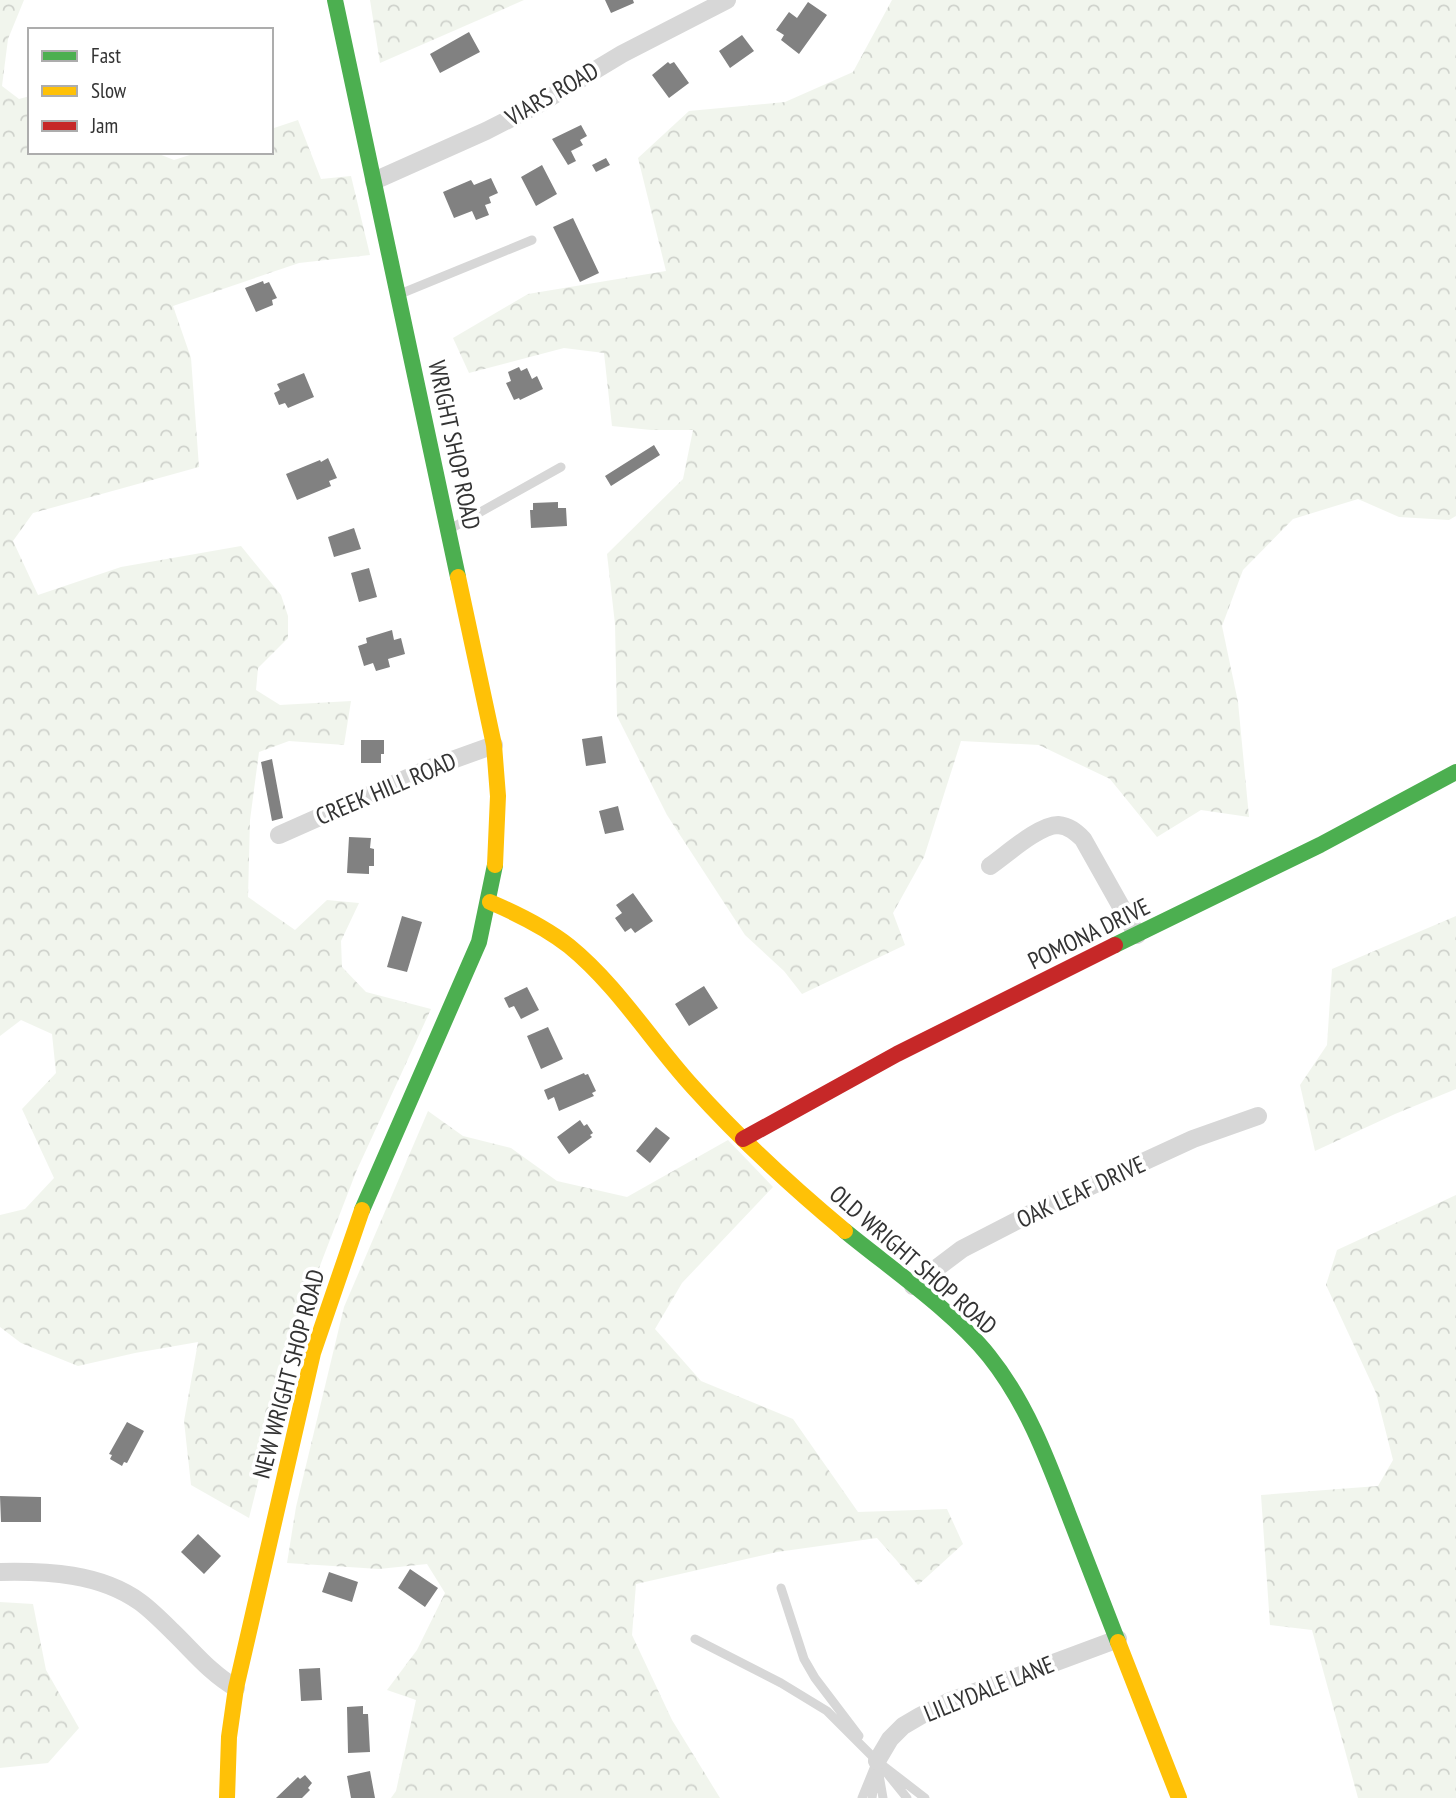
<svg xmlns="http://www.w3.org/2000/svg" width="1456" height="1798" font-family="'PT Sans Narrow',sans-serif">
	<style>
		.forest { fill: url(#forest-crowns) }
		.building { fill: #818181 }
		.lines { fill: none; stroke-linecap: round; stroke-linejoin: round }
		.lane { stroke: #d7d7d7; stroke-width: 9 }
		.street { stroke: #d7d7d7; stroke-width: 18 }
		.fast { stroke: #4caf50; stroke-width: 16 }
		.slow { stroke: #ffc107; stroke-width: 16 }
		.jam { stroke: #c62828; stroke-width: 16 }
		.labels { text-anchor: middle; stroke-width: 7; stroke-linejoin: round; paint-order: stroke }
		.street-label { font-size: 24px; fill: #333; stroke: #fff }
	</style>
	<defs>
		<pattern id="forest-crowns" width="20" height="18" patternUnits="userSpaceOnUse" patternTransform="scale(1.75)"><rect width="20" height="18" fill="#f1f5ed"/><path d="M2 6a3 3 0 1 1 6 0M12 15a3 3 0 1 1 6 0" fill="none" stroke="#cfd2cc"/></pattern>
	</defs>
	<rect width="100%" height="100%" fill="#fff"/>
	<path class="forest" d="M0 0H24L8 39 2 86 19 99 30 96V152H154L174 160 199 152H271V129L298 120 321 179 351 176 370 255 299 263 173 306 191 358 199 467 33 513 13 541 38 595 121 567 241 546 281 595 288 616V638L258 668 256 690 280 705 351 701 344 745 289 741 259 752 250 820 248 897 295 930 327 900 359 903 341 941 342 967 366 992 431 1009 356 1172 298 1323 249 1518 191 1485 184 1421 198 1342 135 1353 78 1366 21 1343 0 1327V1215L25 1209 54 1178 22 1109 56 1073 52 1034 21 1020 0 1036Z
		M370 0H524L380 63Z
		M892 0H1456V516L1449 520 1399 517 1358 499 1293 519 1243 570 1222 626 1238 702 1249 817 1201 810 1157 837 1110 779 1039 745 961 741 924 857 893 913 905 945 802 994 784 971 745 935 667 815 617 716 615 624 607 554 683 479 693 430H651L612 426 604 353 564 348 469 373 453 338 528 294 666 271 638 158 689 111 785 102 853 72Z
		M1456 916V1089L1395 1114 1315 1151 1300 1085 1327 1045 1332 969Z
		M428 1111 463 1136 511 1148 557 1181 627 1197 728 1140 773 1187 682 1283 655 1329 701 1381 793 1419 858 1512 947 1509 963 1544 918 1585 877 1538 777 1552 636 1584 632 1635 672 1720 720 1798H391L396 1791 416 1700 387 1690 417 1650 445 1593 427 1564 379 1569 287 1563 296 1507 344 1307Z
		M1456 1195V1798H1358L1312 1630 1270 1625 1261 1495 1378 1486 1393 1460 1376 1393 1326 1285 1337 1250Z
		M0 1602 33 1604 46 1670 79 1728 48 1763 0 1768Z"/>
	<path class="building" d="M605 0H633L634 3 611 13Z
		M808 2 827 15 799 54 781 40 784 35 776 30 789 12 797 18Z
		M469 32 480 52 440 73 430 54Z
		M742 35 754 51 730 68 719 51Z
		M668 62 670 64 674 62 689 83 669 98 652 75Z
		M581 125 587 136 580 140 583 145 571 151 576 161 568 165 552 139Z
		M606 158 610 165 596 172 592 165Z
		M542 165 557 194 536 206 521 177Z
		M491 178 498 193 489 197 491 203 485 205 489 215 476 220 472 211 454 218 443 192 471 180 474 185Z
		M573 218 599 273 580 282 553 227Z
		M263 281 264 284 269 282 277 298 272 300 273 305 256 312 245 288Z
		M519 367 521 371 527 368 532 379 537 376 543 389 520 400 519 398 514 400 506 383 511 381 508 372Z
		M304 373 314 397 288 408 285 403 279 405 274 393 280 390 277 384Z
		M654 445 660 455 611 486 605 476Z
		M328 458 337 478 329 481 331 486 297 500 286 474 320 460 321 462Z
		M558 502V508H566L567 526 531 528 530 510H533V503Z
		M354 528 361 549 334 557 328 537Z
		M369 568 377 597 359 602 351 573Z
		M392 630 394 640 401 638 405 654 388 659 390 667 376 671 373 663 364 666 358 646 367 643 366 638Z
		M602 736 606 763 586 766 582 739Z
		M361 740H384V754H381V763H361Z
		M272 759 283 818 272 821 261 762Z
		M618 806 624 830 605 834 599 811Z
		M349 837 371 838 370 848 374 849V866H369V874L347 873Z
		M633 893 653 921 635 933 631 928 625 932 615 918 622 913 616 905Z
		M402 916 422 922 407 972 387 967Z
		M704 986 718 1008 689 1026 675 1004Z
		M527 987 539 1010 521 1019 514 1006 509 1008 504 998Z
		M548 1027 563 1059 541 1069 527 1036Z
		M584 1073 585 1075 588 1074 596 1091 592 1093 594 1096 559 1111 554 1097 548 1100 544 1090Z
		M580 1120 584 1126 587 1124 593 1133 590 1135 592 1137 569 1154 557 1137Z
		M656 1127 670 1138 650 1163 636 1151Z
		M127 1422 144 1431 127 1463 124 1462 122 1466 110 1459 112 1455 109 1454Z
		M0 1496 41 1497V1522H1Z
		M198 1534 221 1556 204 1574 181 1552Z
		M410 1569 438 1588 425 1607 398 1588Z
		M329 1572 358 1582 352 1602 322 1592Z
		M320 1668 322 1700 301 1701 299 1669Z
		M363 1706V1714H368L370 1752 348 1753 347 1707Z
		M370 1771 375 1798H351L347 1776Z
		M305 1775 312 1783 308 1788 310 1790 302 1798H276L298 1777 300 1779Z"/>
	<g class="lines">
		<path class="lane" d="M400 294 532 240
			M450 529 561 467
			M781 1588 804 1659 815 1678 859 1736
			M695 1639 781 1683 827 1711 877 1761 925 1798
			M877 1763 883 1798
			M886 1772 907 1798
			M862 1798 877 1761
			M872 1798 875 1777"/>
		<path class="street" d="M374 181 486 131 539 104 622 54 727 0
			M279 835 430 768 494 745
			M990 866C1006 855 1039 825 1058 825 1069 826 1076 832 1083 839L1137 935
			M913 1286 962 1249 1030 1214 1193 1139 1258 1116
			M0 1572C47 1571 100 1573 140 1602 151 1610 162 1621 172 1631 193 1651 210 1673 236 1688
			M877 1761 890 1739 903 1726 920 1716 948 1702 1118 1639"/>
		<path class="fast" d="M335 0 458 577
			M1115 945 1320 845 1456 772
			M362 1210 479 942 495 865
			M845 1231C890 1268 953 1311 989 1356 1026 1402 1047 1458 1068 1513 1085 1556 1101 1599 1118 1642"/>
		<path class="slow" d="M458 577 494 745 498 796 495 865
			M490 902C518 914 545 927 569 946 618 986 651 1041 693 1087 740 1139 791 1186 845 1231
			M1118 1642 1179 1798
			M227 1798 229 1737 236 1688 313 1353 362 1210"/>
		<path class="jam" d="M743 1139 897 1054 1115 945"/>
	</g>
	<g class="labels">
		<g class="street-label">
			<text transform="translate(552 94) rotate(-30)" y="8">VIARS ROAD</text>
			<text transform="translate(454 445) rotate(78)" y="8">WRIGHT SHOP ROAD</text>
			<text transform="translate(386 789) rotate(-23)" y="8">CREEK HILL ROAD</text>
			<text transform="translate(1089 934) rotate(-26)" y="8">POMONA DRIVE</text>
			<text transform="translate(1081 1192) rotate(-25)" y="8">OAK LEAF DRIVE</text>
			<text transform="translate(913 1260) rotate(41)" y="8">OLD WRIGHT SHOP ROAD</text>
			<text transform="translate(289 1374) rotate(-75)" y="8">NEW WRIGHT SHOP ROAD</text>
			<text transform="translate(989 1689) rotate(-22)" y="8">LILLYDALE LANE</text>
		</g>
	</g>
	<rect x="28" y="28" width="245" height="126" fill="#ffffff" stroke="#adadad" stroke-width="2"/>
	<rect x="42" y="51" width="35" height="10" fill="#4caf50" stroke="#adadad" stroke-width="2"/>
	<text x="91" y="63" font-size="21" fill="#333333">Fast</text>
	<rect x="42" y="86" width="35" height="10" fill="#ffc107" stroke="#adadad" stroke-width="2"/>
	<text x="91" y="98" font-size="21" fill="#333333">Slow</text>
	<rect x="42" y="121" width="35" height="10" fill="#c62828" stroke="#adadad" stroke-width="2"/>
	<text x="91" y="133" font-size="21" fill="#333333">Jam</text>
</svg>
